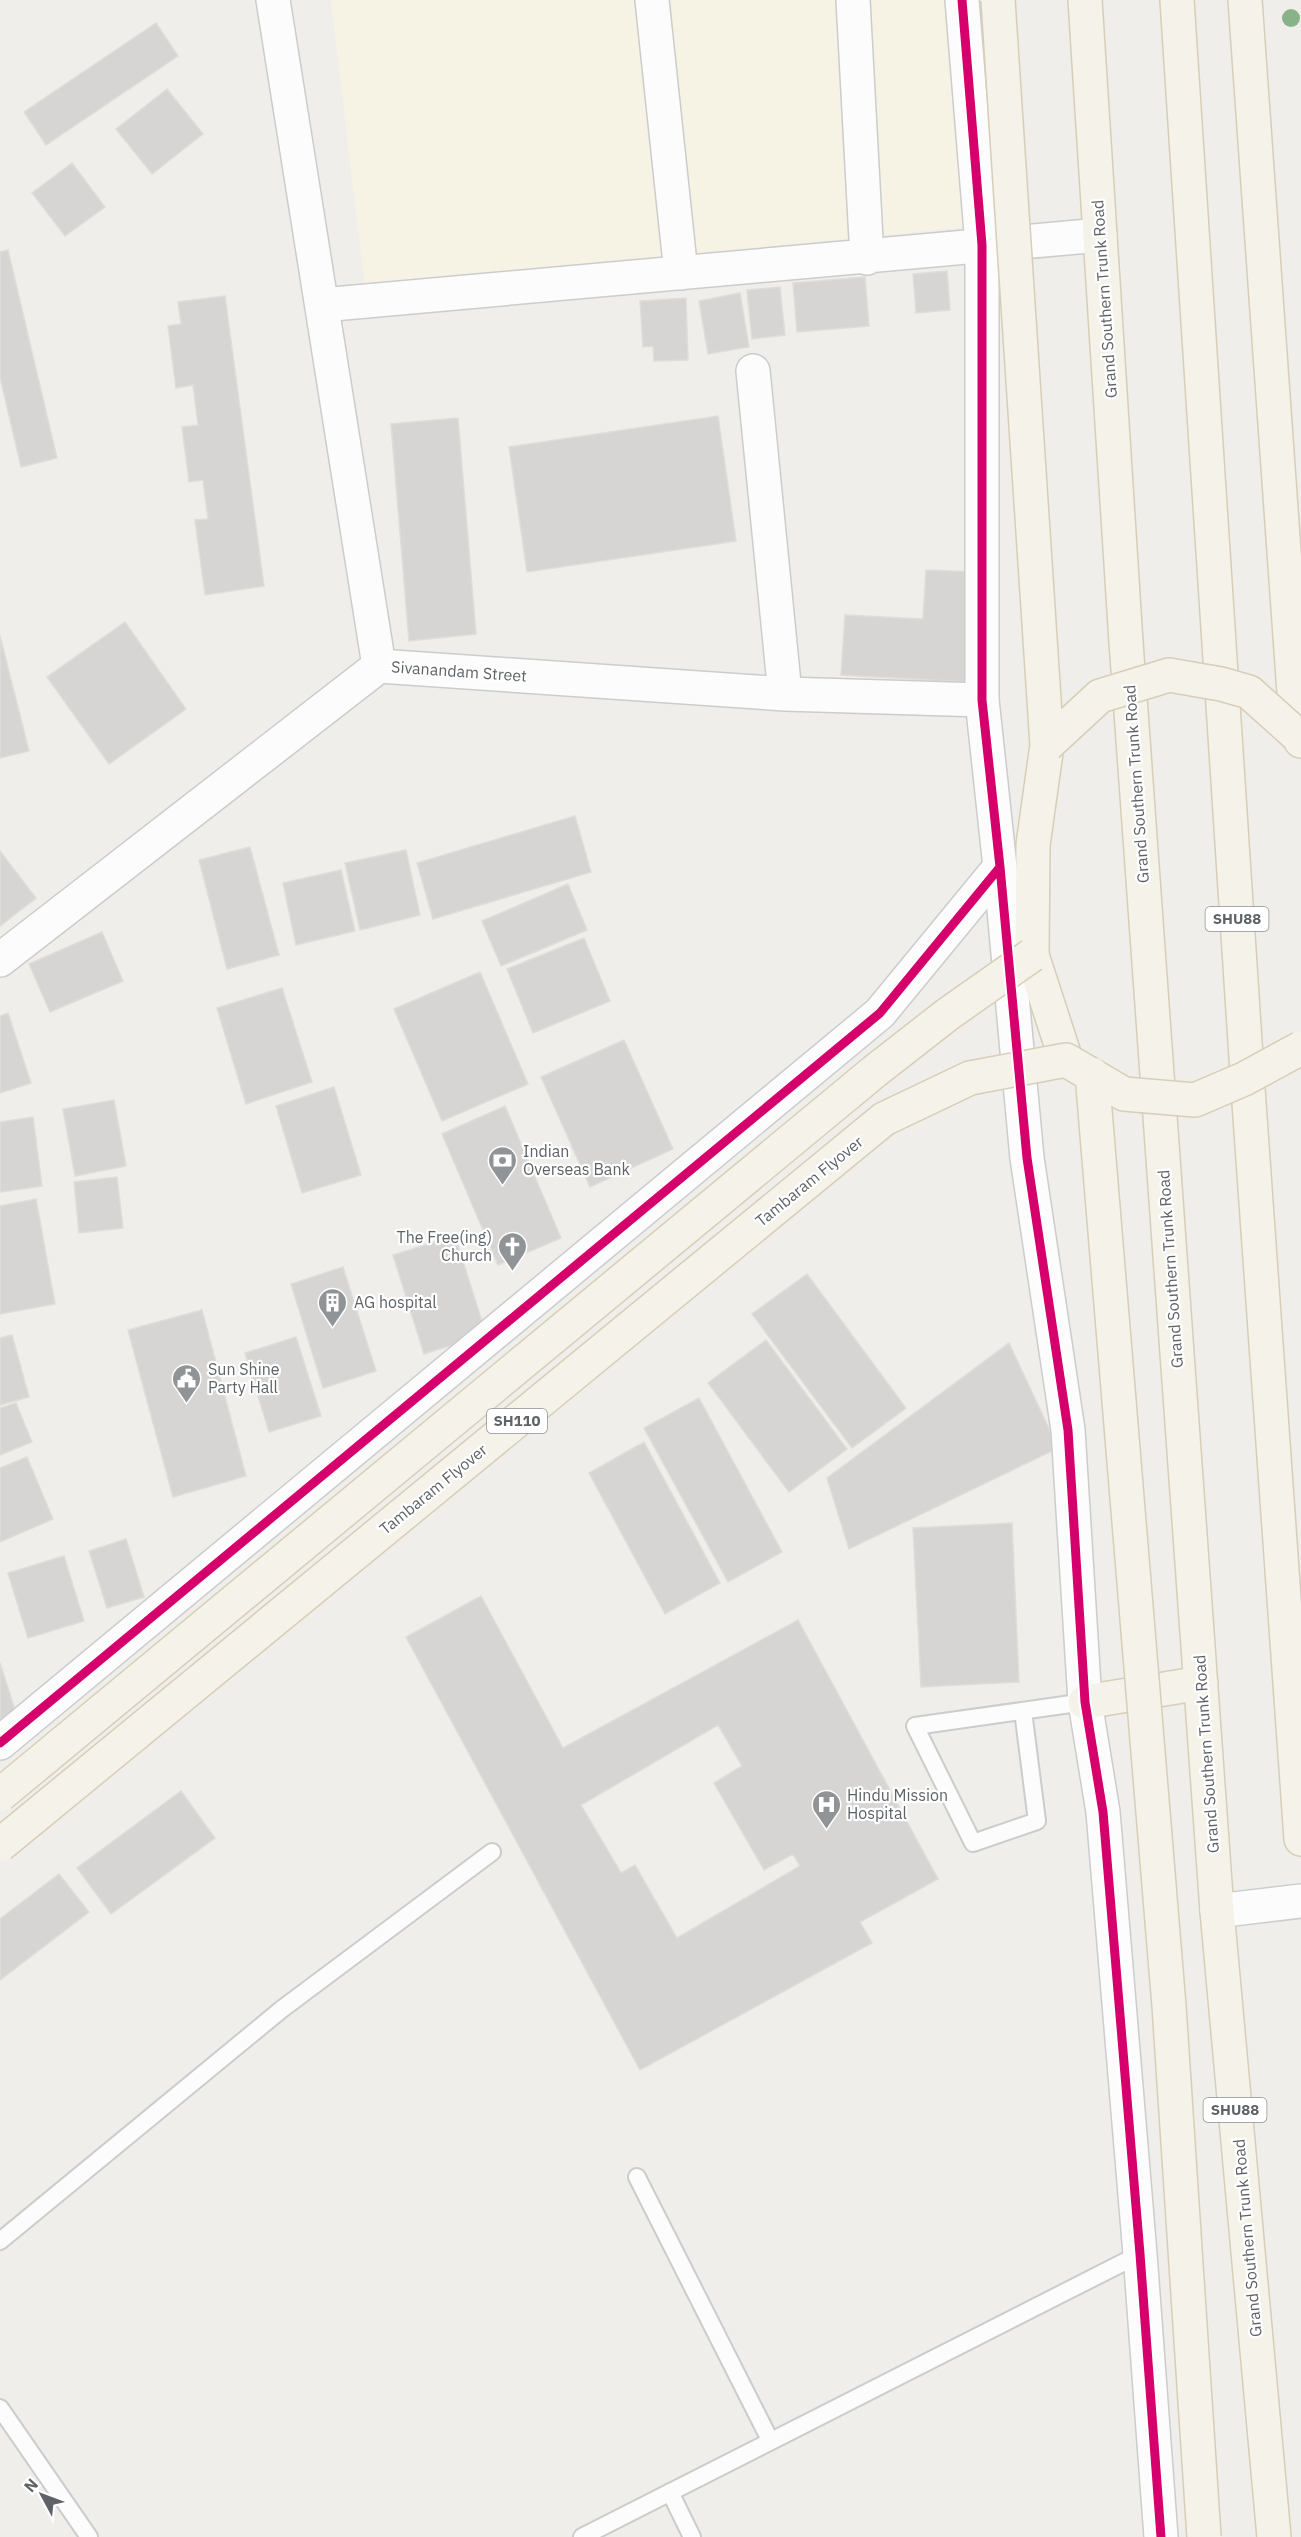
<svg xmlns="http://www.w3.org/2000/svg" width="1301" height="2537" font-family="'IBM Plex Sans',sans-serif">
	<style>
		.commercial { fill: #f7f3e4 }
		.building { fill: #d6d5d3; stroke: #deddd9; stroke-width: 1.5; fill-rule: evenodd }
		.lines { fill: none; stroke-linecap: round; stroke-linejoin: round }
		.service-casing { stroke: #cbcccc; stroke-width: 20 }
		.minor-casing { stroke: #cbcccc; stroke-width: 36 }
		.tertiary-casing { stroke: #cbcccc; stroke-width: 36 }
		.primary-casing { stroke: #d7ceb8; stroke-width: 36 }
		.service { stroke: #fdfcfc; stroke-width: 16 }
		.minor { stroke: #fdfcfc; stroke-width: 33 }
		.tertiary { stroke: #fdfcfc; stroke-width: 33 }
		.primary { stroke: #f4f2e9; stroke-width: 33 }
		.primary-bridge-casing { stroke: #d7ceb8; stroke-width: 36; stroke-linecap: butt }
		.primary-bridge { stroke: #f4f2e9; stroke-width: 33 }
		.cycleway-casing { stroke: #fff; stroke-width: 13 }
		.cycleway { stroke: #d6006c; stroke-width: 9 }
		.tree { fill: #88b388 }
		.labels { text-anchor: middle; stroke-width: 4.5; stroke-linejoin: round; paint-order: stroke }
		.shield { fill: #fff; stroke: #8f9295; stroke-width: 1.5 }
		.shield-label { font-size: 15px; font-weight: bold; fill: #5f6368 }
		.street-label { font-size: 16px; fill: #5f6368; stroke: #fff }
		.poi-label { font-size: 16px; fill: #5f6368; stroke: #fff; text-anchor: start }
	</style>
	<rect width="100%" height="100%" fill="#efeeea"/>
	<path class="commercial" d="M331 0H947L965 227 365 288Z"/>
	<path class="building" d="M156 23 178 56 46 145 24 112Z
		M167 89 203 134 152 174 116 129Z
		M72 163 105 207 65 236 32 193Z
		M8 250 57 458 21 467 0 377V252Z
		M947 271 950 310 916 313 913 274Z
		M865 277 869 326 797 332 793 283Z
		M780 287 785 335 752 339 747 290Z
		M740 293 749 347 708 354 699 301Z
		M225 296 264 586 205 595 195 520 208 519 203 480 189 482 182 427 198 425 193 385 176 388 168 326 181 324 178 302Z
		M686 298 688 360 654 361 653 346 643 347 640 301Z
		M718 416 736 541 527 572 509 447Z
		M458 418 476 634 409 641 391 424Z
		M926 570 974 572 968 682 841 675 845 615 923 619Z
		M125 622 186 709 109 764 47 677Z
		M0 636 29 751 0 758Z
		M575 816 591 872 433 919 417 863Z
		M250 847 279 955 227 969 199 860Z
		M406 850 420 915 360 930 345 863Z
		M0 851 36 898 0 926Z
		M341 870 355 931 296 945 283 883Z
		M568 884 587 930 501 966 482 921Z
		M102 932 123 981 50 1012 29 964Z
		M584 938 610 1001 533 1033 507 969Z
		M480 972 528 1084 442 1121 394 1009Z
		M282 988 312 1082 246 1104 217 1008Z
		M8 1013 31 1083 0 1093V1016Z
		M624 1040 673 1149 590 1187 541 1077Z
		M334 1087 361 1175 302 1193 276 1106Z
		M114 1100 126 1166 75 1176 63 1109Z
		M505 1106 561 1238 498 1265 442 1134Z
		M33 1117 42 1186 0 1192V1122Z
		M117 1177 123 1228 79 1233 74 1182Z
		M36 1199 55 1304 0 1314V1206Z
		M455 1236 486 1334 424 1354 393 1255Z
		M343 1267 376 1371 323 1388 291 1284Z
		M807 1274 906 1408 852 1448 752 1314Z
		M202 1310 246 1476 173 1497 128 1330Z
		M12 1335 29 1397 0 1405V1338Z
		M296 1337 321 1416 269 1432 245 1353Z
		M766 1340 847 1449 789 1492 708 1383Z
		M1009 1343 1058 1448 849 1549 827 1478Z
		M699 1398 782 1552 728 1582 644 1428Z
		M16 1403 32 1442 0 1455V1408Z
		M644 1442 720 1583 665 1614 589 1473Z
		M27 1457 53 1519 0 1542V1468Z
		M1012 1523 1019 1682 921 1687 913 1528Z
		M126 1539 144 1597 107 1608 89 1551Z
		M64 1556 84 1621 28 1638 8 1573Z
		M481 1596 563 1748 798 1620 938 1879 860 1922 872 1943 640 2070 406 1637ZM718 1725 742 1766 714 1783 764 1870 793 1854 800 1866 677 1938 635 1865 621 1873 581 1805Z
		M0 1663 17 1716 0 1722Z
		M181 1791 215 1838 111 1914 77 1868Z
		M59 1874 89 1912 0 1980V1919Z"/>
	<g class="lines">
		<defs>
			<path id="service" d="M1023 1711 1037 1821 973 1843 915 1726 1085 1702
				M637 2177 770 2440
				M0 2241 282 2009 492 1852
				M0 2408 89 2537
				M670 2492 692 2537
				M582 2537 1140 2254"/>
			<path id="minor" d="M273 0 379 666
				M652 0 681 273
				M853 0 867 258
				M322 305 1100 235
				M753 371 785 694
				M0 960 379 666 785 694 982 700"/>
			<path id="tertiary" d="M962 0 982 245V700L1000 867 1027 1158 1068 1430 1085 1702 1103 1812 1140 2254 1161 2537
				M0 1743 880 1013 1000 867
				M1217 1911 1301 1901"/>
			<path id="primary" d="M1085 0 1126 642 1217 1911 1274 2537
				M1177 0 1249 1103 1301 1839
				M1245 0 1297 735 1301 741
				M1047 745 1033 845 1032 955 1066 1060
				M1085 1702 1201 1683"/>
		</defs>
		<use href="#service" class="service-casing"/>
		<use href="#minor" class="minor-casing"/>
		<use href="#tertiary" class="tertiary-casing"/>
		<use href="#primary" class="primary-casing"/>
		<use href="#service" class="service"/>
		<use href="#minor" class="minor"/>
		<use href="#tertiary" class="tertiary"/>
		<use href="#primary" class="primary"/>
		<defs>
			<path id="primary-bridge" d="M998 0 1047 745
				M1047 745 1100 696 1169 675 1221 684 1249 692 1297 735
				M1092 1074 1169 2006 1204 2537
				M0 1795 875 1071 948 1014 1032 955
				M0 1845 884 1119 970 1078 1066 1060 1124 1094 1195 1100 1244 1079 1301 1048"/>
		</defs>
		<use href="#primary-bridge" class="primary-bridge-casing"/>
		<use href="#primary-bridge" class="primary-bridge"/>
		<defs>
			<path id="cycleway" d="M962 0 982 245V700L1000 867 1027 1158 1068 1430 1085 1702 1103 1812 1140 2254 1161 2537
				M0 1743 880 1013 1000 867"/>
		</defs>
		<use href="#cycleway" class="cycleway-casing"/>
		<use href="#cycleway" class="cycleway"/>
	</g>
	<circle class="tree" cx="1291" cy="18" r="9"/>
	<defs>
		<symbol id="bank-pin" viewBox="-11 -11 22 30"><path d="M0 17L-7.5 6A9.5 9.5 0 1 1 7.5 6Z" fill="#919496" stroke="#fff"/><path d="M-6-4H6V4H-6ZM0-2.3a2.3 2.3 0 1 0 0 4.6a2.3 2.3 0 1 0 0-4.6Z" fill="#fff"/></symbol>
		<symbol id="church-pin" viewBox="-11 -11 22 30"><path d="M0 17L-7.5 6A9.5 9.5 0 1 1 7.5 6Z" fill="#919496" stroke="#fff"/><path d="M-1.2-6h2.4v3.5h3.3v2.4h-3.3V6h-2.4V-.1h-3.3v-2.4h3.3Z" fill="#fff"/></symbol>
		<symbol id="building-pin" viewBox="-11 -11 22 30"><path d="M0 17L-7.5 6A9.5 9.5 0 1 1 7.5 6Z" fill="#919496" stroke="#fff"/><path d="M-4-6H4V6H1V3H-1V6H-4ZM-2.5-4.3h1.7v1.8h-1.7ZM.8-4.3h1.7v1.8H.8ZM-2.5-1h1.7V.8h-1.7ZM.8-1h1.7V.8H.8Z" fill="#fff"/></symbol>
		<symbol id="civic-pin" viewBox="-11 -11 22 30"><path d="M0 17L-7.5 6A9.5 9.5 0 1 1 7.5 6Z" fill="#919496" stroke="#fff"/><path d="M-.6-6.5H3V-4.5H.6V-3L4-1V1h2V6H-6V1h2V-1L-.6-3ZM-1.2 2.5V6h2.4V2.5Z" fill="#fff"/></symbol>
		<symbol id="hospital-pin" viewBox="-11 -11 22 30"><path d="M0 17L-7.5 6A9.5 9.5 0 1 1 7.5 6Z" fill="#919496" stroke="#fff"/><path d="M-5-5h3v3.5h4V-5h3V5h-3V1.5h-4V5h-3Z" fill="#fff"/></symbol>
	</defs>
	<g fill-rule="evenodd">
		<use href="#bank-pin" x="486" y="1144" width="33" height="45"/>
		<use href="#church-pin" x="496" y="1230" width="33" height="45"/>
		<use href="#building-pin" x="316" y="1286" width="33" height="45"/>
		<use href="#civic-pin" x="170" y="1362" width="33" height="45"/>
		<use href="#hospital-pin" x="810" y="1788" width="33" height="45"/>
	</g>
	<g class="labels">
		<g class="shield">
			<rect x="1205.5" y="907" width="63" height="24" rx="4.5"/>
			<rect x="487" y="1409" width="60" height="24" rx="4.5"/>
			<rect x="1203.5" y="2098" width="63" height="24" rx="4.5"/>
		</g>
		<g class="shield-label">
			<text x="1237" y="924">SHU88</text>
			<text x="517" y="1426">SH110</text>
			<text x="1235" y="2115">SHU88</text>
		</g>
		<g class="street-label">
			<text transform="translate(1104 299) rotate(-94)" y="6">Grand Southern Trunk Road</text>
			<text transform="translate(459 671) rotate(4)" y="6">Sivanandam Street</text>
			<text transform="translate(1136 784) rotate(-94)" y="6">Grand Southern Trunk Road</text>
			<text transform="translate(809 1181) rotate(-39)" y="6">Tambaram Flyover</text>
			<text transform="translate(1170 1269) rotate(-94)" y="6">Grand Southern Trunk Road</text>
			<text transform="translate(433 1489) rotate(-39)" y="6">Tambaram Flyover</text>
			<text transform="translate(1206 1754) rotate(-94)" y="6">Grand Southern Trunk Road</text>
			<text transform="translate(1247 2238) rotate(-95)" y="6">Grand Southern Trunk Road</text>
		</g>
		<g class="poi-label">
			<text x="523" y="1157">Indian<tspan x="523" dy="18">Overseas Bank</tspan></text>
			<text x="492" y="1243" text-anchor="end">The Free(ing)<tspan x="492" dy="18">Church</tspan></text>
			<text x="354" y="1308">AG hospital</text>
			<text x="208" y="1375">Sun Shine<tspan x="208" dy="18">Party Hall</tspan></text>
			<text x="847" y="1801">Hindu Mission<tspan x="847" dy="18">Hospital</tspan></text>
		</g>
	</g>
	<g transform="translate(42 2495) rotate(311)" stroke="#ffffff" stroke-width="4.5" paint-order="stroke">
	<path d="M0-4.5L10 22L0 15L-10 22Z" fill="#5f6368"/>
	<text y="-9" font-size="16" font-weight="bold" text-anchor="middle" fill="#5f6368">N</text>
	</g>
</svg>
